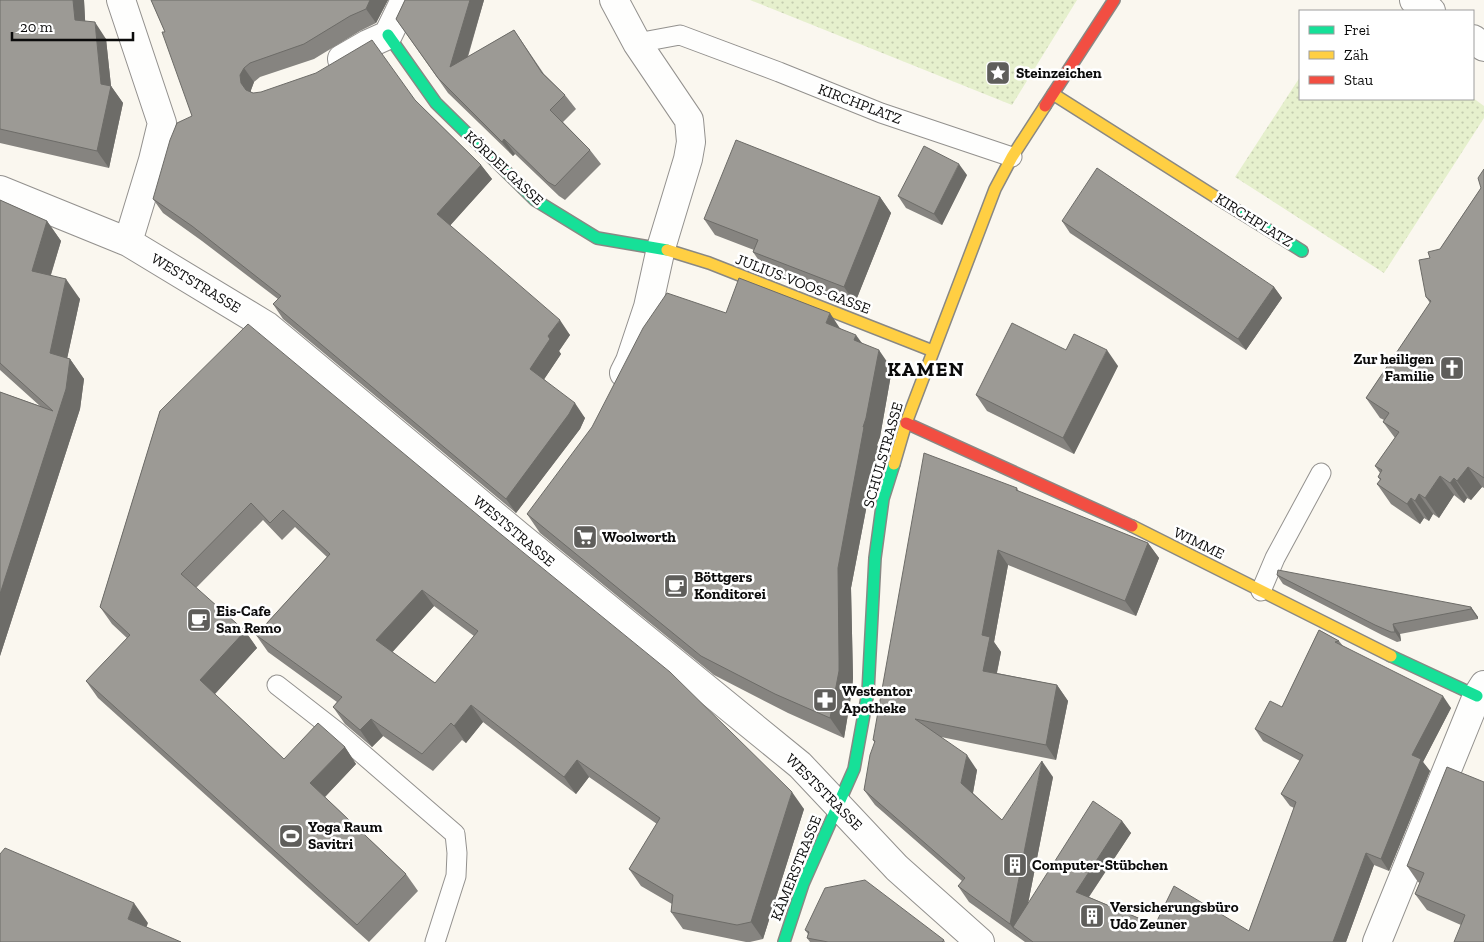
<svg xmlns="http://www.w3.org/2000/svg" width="1484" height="942" font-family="'Zilla Slab',serif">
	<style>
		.park { fill: url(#park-dots) }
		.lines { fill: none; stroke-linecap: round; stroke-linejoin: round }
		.lane-casing { stroke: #93918e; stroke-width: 21 }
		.street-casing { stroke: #93918e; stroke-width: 30 }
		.fast-casing { stroke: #898884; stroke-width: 14 }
		.slow-casing { stroke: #898884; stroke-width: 14 }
		.jam-casing { stroke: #898884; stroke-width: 14 }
		.lane { stroke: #fefefd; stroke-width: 19 }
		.street { stroke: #fefefd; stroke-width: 28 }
		.fast { stroke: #16e098; stroke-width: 11 }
		.slow { stroke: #ffcf43; stroke-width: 11 }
		.jam { stroke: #f24e42; stroke-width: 11 }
		.wall { fill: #868480; fill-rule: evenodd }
		.shaded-wall { fill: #6d6c68 }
		.building { fill: #9c9a95; stroke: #6d6c68; fill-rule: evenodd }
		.labels { text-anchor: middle; stroke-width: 5; stroke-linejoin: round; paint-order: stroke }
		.poi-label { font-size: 15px; font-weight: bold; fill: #0b0b0b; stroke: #fff; text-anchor: start }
		.street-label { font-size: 15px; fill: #0b0b0b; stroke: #fff }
		.district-label { font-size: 20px; font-weight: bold; letter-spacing: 1px; fill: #0b0b0b; stroke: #fff }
	</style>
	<defs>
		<pattern id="park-dots" width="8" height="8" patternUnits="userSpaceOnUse" patternTransform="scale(1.25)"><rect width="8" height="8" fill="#e6f0cd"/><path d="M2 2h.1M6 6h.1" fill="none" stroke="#c4ccaf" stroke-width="1.8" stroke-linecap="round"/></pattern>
	</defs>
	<rect width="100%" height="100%" fill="#faf7ef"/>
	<path class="park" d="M750 0H1077L1012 105Z
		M1300 77V99L1473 98 1484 106V118L1384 273 1235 177Z"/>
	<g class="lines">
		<defs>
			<path id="lane" d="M637 43 680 35 779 72 881 113 1012 157
				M1261 591 1275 558 1321 473
				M277 685 336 731 455 834 457 853 456 876 435 942"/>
			<path id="street" d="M121 0 162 123 153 160 128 242
				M614 0 637 43 689 120 691 142 688 159 661 248 648 307 630 361 624 373
				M1414 0 1431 11
				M1473 39 1484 47
				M342 59 368 44 388 35 405 0
				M0 190 128 242 267 326 519 536 800 765 897 868 980 942
				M1377 942 1477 696 1484 685"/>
			<path id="fast" d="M388 35 436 103 535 200 597 238 667 250
				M1225 203 1302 251
				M1391 656 1477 696
				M784 942 803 884 854 769 868 692 875 558 883 499 894 464"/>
			<path id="slow" d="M1053 94 1225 203
				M667 250 709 263 933 351
				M894 464 906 423 995 189 1012 157 1045 106
				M1132 526 1391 656"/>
			<path id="jam" d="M1045 106 1114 0
				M906 423 1132 526"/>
		</defs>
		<use href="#lane" class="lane-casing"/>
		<use href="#street" class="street-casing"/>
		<use href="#fast" class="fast-casing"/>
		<use href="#slow" class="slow-casing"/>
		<use href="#jam" class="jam-casing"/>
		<use href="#lane" class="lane"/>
		<use href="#street" class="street"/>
		<use href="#fast" class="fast"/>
		<use href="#slow" class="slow"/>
		<use href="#jam" class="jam"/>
	</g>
	<path class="wall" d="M0 0H84L85 21 106 39 111 86 123 103 109 168 0 143Z
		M151 0H388L376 23 360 31 314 59 260 77 254 82 251 90V92L253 93 415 100 481 165 492 179 450 225 570 335 559 351 561 354 544 379 585 418 580 429 516 513 283 319 273 304 278 299 202 241 163 213 153 199 192 116 165 32Z
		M405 0H484L468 57 514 30 544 74 565 95 576 109 563 122 590 150 601 164 565 200 559 196 515 154 513 156 448 93 396 19Z
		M1484 169V488L1482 487 1471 500 1467 498 1464 503 1454 495 1439 518 1433 514 1429 521 1424 518 1420 524 1391 504 1377 484 1380 480 1378 477 1380 473 1375 466 1395 438 1383 422 1384 420 1380 418 1366 398 1430 303 1426 297 1430 258 1440 249 1481 188Z
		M967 175 942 225 906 208 898 196Z
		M880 197 891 213 855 303 764 268 753 252 754 250 715 235 704 219Z
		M0 200 47 221 61 241 51 275 80 299 67 358 70 359 84 379 80 409 0 656V392L40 406 0 370Z
		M1062 221 1274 287 1282 298 1246 350 1070 233Z
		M726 313 840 328 862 343 892 369 880 437 877 445 878 447 851 588 853 678 852 690 844 738 788 713 714 675 540 533 527 514Z
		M1066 350 1118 366 1074 454 987 411 976 395Z
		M160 411 804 809 763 939 750 942H746L683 929 671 912 672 904 641 886 629 869 657 824 589 777 576 794 483 722 466 743 462 740 433 771 383 736 372 747 345 724 333 707 337 702 268 652 256 635 327 557 295 527 282 540 263 520 196 588 245 631 257 648 215 694 284 759 345 747 356 764 325 797 406 874 418 891 369 942 98 698 86 681 127 638 112 624 100 607ZM434 606 474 636 435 683 392 652Z
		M1017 488 1019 492 1148 543 1159 558 1136 616 1008 565 994 642 1001 652 997 673 1057 685 1068 701 1056 760 941 737 977 770 973 793 1002 820 1053 777 1028 904 1122 821 1131 833 1089 897 1155 925 1249 931 1294 808 1290 806 1281 794 1300 761 1263 741 1255 729 1282 707 1319 630 1339 641 1343 646 1451 708 1423 762 1430 771 1389 871 1374 865 1346 942H1025L969 902 958 886 962 881 875 805 864 790 875 743 873 740Z
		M1277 575 1471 607 1478 617V619L1400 634 1401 641 1397 642 1382 635 1283 584Z
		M1447 767 1484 942 1461 925 1427 910 1415 894 1420 883 1418 882 1407 866Z
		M805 930 944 940 945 942H810L807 938 808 934Z"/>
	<path class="shaded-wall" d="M73 0H84L86 36 75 20Z
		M370 0H388L376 23 366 9Z
		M470 0H484L460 82 450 67Z
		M95 22 106 39 111 86 123 103 109 168 97 151 101 84Z
		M244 68 254 82 251 90V98L241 83 240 75Z
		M504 139 515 154 513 156 502 142Z
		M959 164 967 175 942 225 934 214Z
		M481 165 492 179 448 228 437 214Z
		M880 197 891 213 855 303 844 287Z
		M47 221 61 241 46 290 32 271Z
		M66 279 80 299 64 373 50 353Z
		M1274 287 1282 298 1246 350 1238 339Z
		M830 313 843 333 826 323Z
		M560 320 570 335 559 351 561 354 541 384 530 369 548 336Z
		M856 335 870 354 854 340Z
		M879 350 892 369 880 437 877 445 878 447 851 588 853 678 852 690 844 738 830 718 838 568 863 427Z
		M1107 350 1118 366 1074 454 1063 438Z
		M70 359 84 379 80 409 0 656V594Z
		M575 403 585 418 580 429 516 513 506 499Z
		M1468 467 1482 487 1471 500 1457 481Z
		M1440 476 1454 495 1439 518 1425 498Z
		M1454 478 1467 498 1464 503 1450 483Z
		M1419 494 1433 514 1429 521 1415 501Z
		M1411 498 1424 518 1420 524 1407 504Z
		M1148 543 1159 558 1136 616 1125 601Z
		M998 550 1008 565 994 642 1001 652 994 686 983 671 982 635Z
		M422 590 434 606 388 657 376 640Z
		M1471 607 1478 617V619L1471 609Z
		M1393 624 1400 634 1401 641 1395 632Z
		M245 631 257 648 212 697 200 680Z
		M1057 685 1068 701 1056 760 1046 745Z
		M1443 696 1451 708 1423 762 1430 771 1389 871 1381 859 1412 755Z
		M471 705 483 722 466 743 454 726Z
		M371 719 383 736 372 747 360 730Z
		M345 747 356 764 322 800 310 783Z
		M967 755 977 770 972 798 961 783Z
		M577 760 589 777 576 794 564 777Z
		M1042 761 1053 777 1022 934 1013 927 1021 939 1010 924Z
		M792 792 804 809 763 939 751 922Z
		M1122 821 1131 833 1084 904 1076 892Z
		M1366 853 1374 865 1346 942H1333Z
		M134 903 148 923 142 939 128 919Z"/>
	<path class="building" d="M0 0H73L75 20 95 22 101 84 111 86 97 151 0 129Z
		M151 0H370L366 9 350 16 304 44 250 63 244 68 240 75 241 83 246 90 253 93 261 92 316 73 372 40 415 100 481 165 437 214 560 320 548 336 550 339 530 369 575 403 569 414 506 499 273 304 281 296 192 226 153 199 170 140 177 123 192 116 162 32H165Z
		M405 0H470L450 67 514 30 542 73 565 95 550 110 590 150 555 186 548 182 504 139 502 142 438 78 396 19Z
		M736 140 880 197 844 287 753 252 758 240 704 219Z
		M924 146 959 164 934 214 898 196Z
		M1097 168 1274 287 1238 339 1062 221Z
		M1484 169V478L1468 467 1457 481 1454 478 1450 483 1440 476 1425 498 1419 494 1415 501 1411 498 1407 504 1377 484 1381 479 1378 477 1382 470 1375 466 1399 432 1383 422 1389 413 1366 398 1431 301 1426 297 1419 260 1430 258 1428 252 1440 249 1481 188 1478 178Z
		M0 200 47 221 32 271 66 279 50 353 70 359 66 389 0 594V392L53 411 0 363Z
		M739 278 830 313 826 323 856 335 854 340 879 350 866 418 863 427H864L838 568 839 658V671L830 718 775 694 701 656 527 514 592 427 643 328 667 293 726 313Z
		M1012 323 1066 350 1074 334 1107 350 1063 438 976 395Z
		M248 324 497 531 670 672 792 792 751 922 737 925 671 912 673 895 629 869 660 818 577 760 564 777 471 705 454 726 451 723 422 754 371 719 360 730 333 707 342 697 256 635 330 554 283 510 270 523 251 503 181 574 245 631 200 680 284 759 318 723 345 747 310 783 406 874 357 925 86 681 130 635 100 607 160 411ZM422 590 478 631 435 683 376 640Z
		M924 453 1017 488 1016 490 1148 543 1125 601 998 550 982 635 990 637 983 671 1057 685 1046 745 915 719 967 755 961 783 1002 820 1042 761 1010 924 958 886 965 878 864 790 870 755 875 741 873 740Z
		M1278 570 1471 607V609L1393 624 1395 632H1391L1375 625 1277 575Z
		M1319 630 1339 641 1335 642 1443 696 1412 755 1421 759 1381 859 1366 853 1333 942H1033L1013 927 1093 801 1122 821 1076 892 1155 925 1174 886 1249 931 1296 802 1281 794 1303 755 1255 729 1270 701 1282 707Z
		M1447 767 1484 782V942H1454L1465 915 1415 894 1424 873 1407 866Z
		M5 848 134 903 128 919 181 942H0V854Z
		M865 880 944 940 942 942H828L807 938 809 932 805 930 825 888Z"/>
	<defs>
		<symbol id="sight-square" viewBox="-11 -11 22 22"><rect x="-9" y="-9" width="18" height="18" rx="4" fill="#5f5e5b" stroke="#fff"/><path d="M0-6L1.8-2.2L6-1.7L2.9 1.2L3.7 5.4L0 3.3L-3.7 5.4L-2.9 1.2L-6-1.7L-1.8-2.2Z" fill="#fff"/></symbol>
		<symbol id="church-square" viewBox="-11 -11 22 22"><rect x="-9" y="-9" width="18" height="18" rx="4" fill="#5f5e5b" stroke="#fff"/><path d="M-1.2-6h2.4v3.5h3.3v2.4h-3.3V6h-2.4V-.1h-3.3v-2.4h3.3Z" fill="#fff"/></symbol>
		<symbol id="supermarket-square" viewBox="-11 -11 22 22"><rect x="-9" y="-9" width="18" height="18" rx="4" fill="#5f5e5b" stroke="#fff"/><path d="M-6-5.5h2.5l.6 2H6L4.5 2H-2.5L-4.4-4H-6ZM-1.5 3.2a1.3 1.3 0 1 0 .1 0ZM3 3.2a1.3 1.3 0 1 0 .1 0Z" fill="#fff"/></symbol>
		<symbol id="cafe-square" viewBox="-11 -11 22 22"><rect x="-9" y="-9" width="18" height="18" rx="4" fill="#5f5e5b" stroke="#fff"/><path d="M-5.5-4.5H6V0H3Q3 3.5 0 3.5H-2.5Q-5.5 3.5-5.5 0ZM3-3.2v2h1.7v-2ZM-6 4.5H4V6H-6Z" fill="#fff"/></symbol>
		<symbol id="pharmacy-square" viewBox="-11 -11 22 22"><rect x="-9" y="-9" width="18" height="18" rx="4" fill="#5f5e5b" stroke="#fff"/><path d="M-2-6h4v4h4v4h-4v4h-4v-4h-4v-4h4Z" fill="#fff"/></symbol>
		<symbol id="stadium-square" viewBox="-11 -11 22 22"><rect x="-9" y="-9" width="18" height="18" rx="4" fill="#5f5e5b" stroke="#fff"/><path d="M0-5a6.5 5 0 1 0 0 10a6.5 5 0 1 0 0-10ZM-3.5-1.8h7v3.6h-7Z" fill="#fff"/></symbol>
		<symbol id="building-square" viewBox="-11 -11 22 22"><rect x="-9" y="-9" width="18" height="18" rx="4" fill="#5f5e5b" stroke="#fff"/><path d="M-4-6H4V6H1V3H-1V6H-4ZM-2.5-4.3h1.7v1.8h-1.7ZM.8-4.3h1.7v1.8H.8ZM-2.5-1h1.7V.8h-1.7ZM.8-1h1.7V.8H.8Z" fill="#fff"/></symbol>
	</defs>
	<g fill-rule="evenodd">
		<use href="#sight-square" x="984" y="59" width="28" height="28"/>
		<use href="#church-square" x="1438" y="354" width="28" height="28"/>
		<use href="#supermarket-square" x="571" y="523" width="28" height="28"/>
		<use href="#cafe-square" x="662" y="572" width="28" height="28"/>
		<use href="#cafe-square" x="185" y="606" width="28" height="28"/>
		<use href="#pharmacy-square" x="811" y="686" width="28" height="28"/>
		<use href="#stadium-square" x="277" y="822" width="28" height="28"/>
		<use href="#building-square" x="1001" y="851" width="28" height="28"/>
		<use href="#building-square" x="1078" y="902" width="28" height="28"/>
	</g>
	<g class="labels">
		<g class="poi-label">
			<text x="1016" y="78">Steinzeichen</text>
			<text x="1434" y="364" text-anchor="end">Zur heiligen<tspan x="1434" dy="17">Familie</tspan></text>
			<text x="602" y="542">Woolworth</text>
			<text x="694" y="582">Böttgers<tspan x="694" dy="17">Konditorei</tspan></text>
			<text x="216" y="616">Eis-Cafe<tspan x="216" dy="17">San Remo</tspan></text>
			<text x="842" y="696">Westentor<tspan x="842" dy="17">Apotheke</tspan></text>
			<text x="308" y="832">Yoga Raum<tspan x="308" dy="17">Savitri</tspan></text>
			<text x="1032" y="870">Computer-Stübchen</text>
			<text x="1110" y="912">Versicherungsbüro<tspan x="1110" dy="17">Udo Zeuner</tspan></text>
		</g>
		<g class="street-label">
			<text transform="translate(860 104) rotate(21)" y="5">KIRCHPLATZ</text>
			<text transform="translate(504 168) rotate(43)" y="5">KÖRDELGASSE</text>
			<text transform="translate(1254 220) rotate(32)" y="5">KIRCHPLATZ</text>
			<text transform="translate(196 283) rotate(31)" y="5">WESTSTRASSE</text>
			<text transform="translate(803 284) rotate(21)" y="5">JULIUS-VOOS-GASSE</text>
			<text transform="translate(883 455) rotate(-74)" y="5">SCHULSTRASSE</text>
			<text transform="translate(514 531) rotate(40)" y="5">WESTSTRASSE</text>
			<text transform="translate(1199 543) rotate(26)" y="5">WIMME</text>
			<text transform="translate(824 792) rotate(45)" y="5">WESTSTRASSE</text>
			<text transform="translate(796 868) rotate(-68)" y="5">KÄMERSTRASSE</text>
		</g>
		<g class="district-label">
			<text x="926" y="376">KAMEN</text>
		</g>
	</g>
	<rect x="1299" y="10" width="175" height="90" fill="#ffffff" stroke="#9d9d9d"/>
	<rect x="1309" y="26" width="25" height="8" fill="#16e098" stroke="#9d9d9d"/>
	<text x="1344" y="35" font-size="15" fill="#0b0b0b">Frei</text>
	<rect x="1309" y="51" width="25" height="8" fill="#ffcf43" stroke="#9d9d9d"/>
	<text x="1344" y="60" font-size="15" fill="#0b0b0b">Zäh</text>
	<rect x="1309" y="76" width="25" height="8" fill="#f24e42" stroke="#9d9d9d"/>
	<text x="1344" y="85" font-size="15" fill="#0b0b0b">Stau</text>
	<path d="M12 32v8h121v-8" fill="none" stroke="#0b0b0b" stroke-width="2.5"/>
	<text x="20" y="32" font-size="15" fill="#0b0b0b" stroke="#ffffff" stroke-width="4" paint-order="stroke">20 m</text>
</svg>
